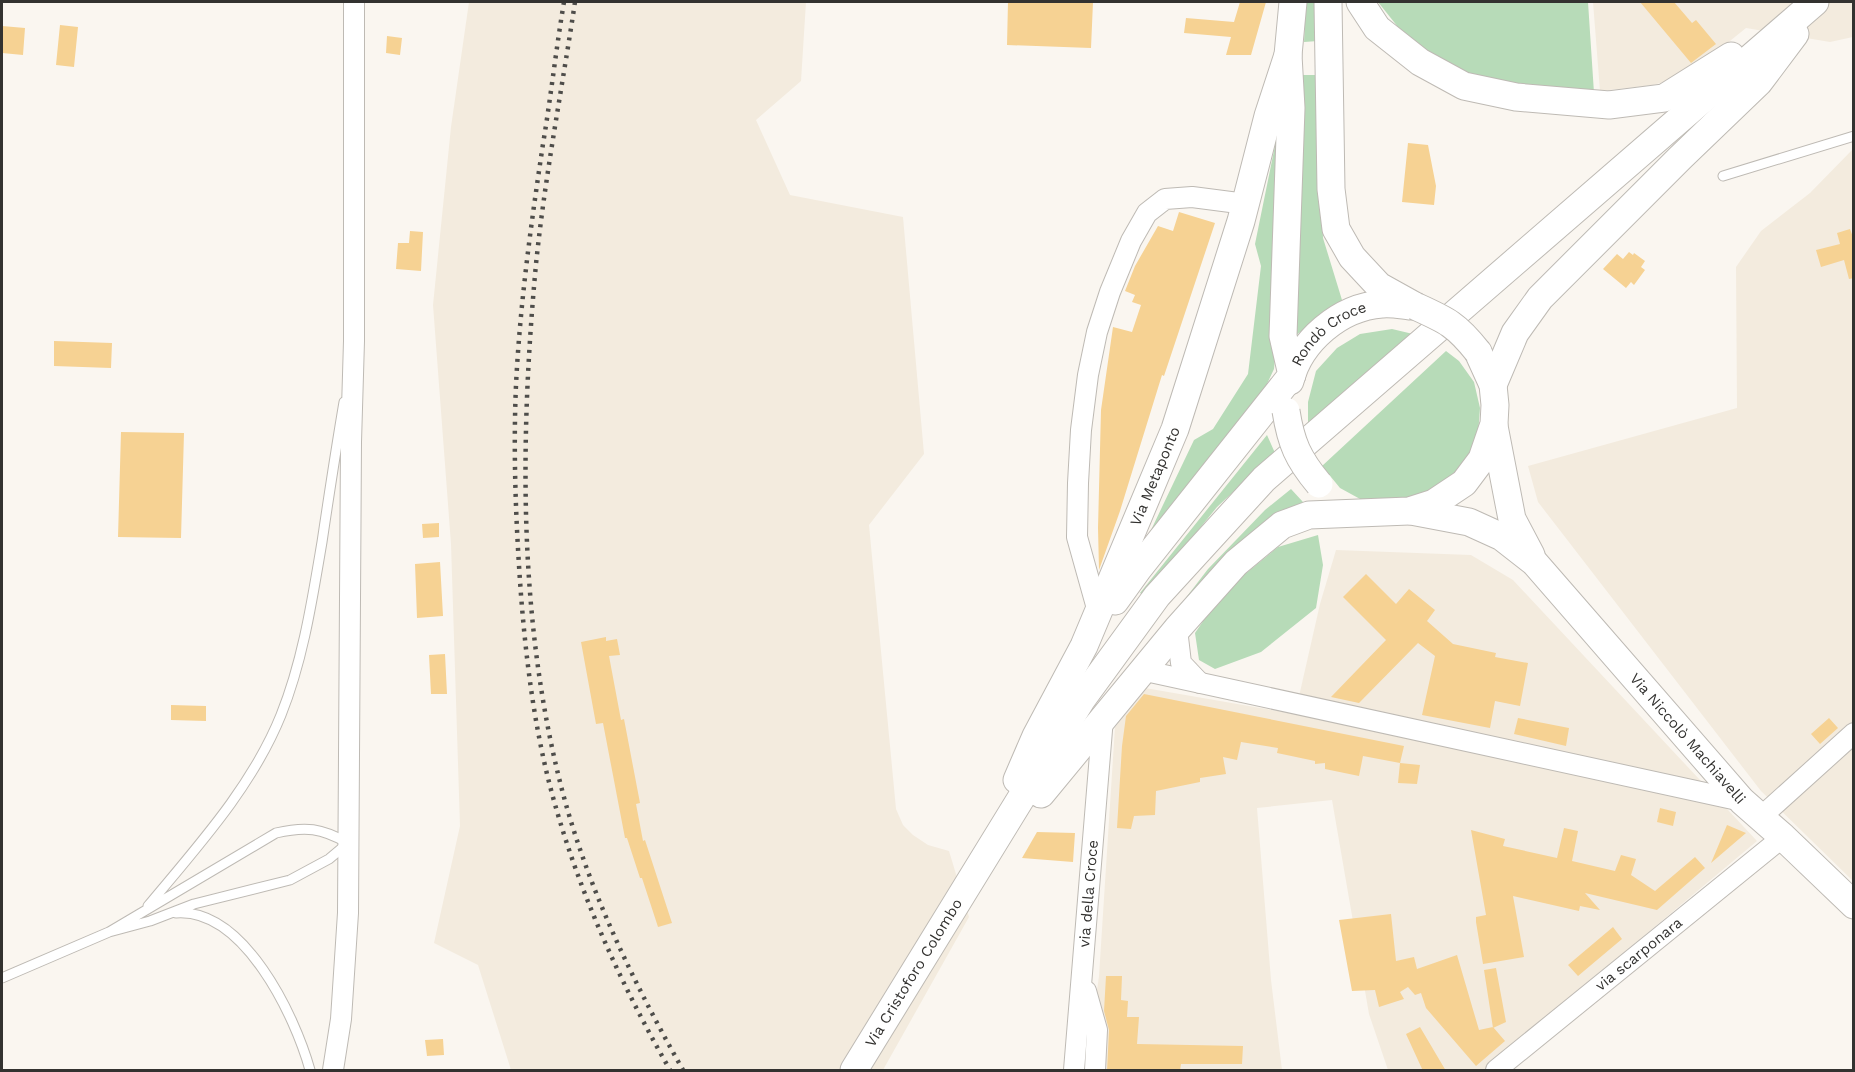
<svg xmlns="http://www.w3.org/2000/svg" width="1855" height="1072" font-family="'Work Sans',sans-serif">
	<style>
		.built { fill: #f3ebde }
		.green { fill: #b7dbb8 }
		.building { fill: #f6d293 }
		.lines { fill: none; stroke-linecap: round; stroke-linejoin: round }
		.lane-casing { stroke: #bebab4; stroke-width: 11 }
		.street-casing { stroke: #bebab4; stroke-width: 22 }
		.secondary-casing { stroke: #bebab4; stroke-width: 29 }
		.lane { stroke: #fff; stroke-width: 9 }
		.street { stroke: #fff; stroke-width: 20 }
		.secondary { stroke: #fff; stroke-width: 27 }
		.rail { stroke: #4e4d4a; stroke-width: 4.5; stroke-dasharray: 3 6; stroke-linecap: butt }
		.secondary-bridge-casing { stroke: #bebab4; stroke-width: 29; stroke-linecap: butt }
		.secondary-bridge { stroke: #fff; stroke-width: 27 }
		.labels { text-anchor: middle; stroke-width: 4.5; stroke-linejoin: round; paint-order: stroke }
		.street-label { font-size: 15px; fill: #333230; stroke: #fff }
	</style>
	<rect width="100%" height="100%" fill="#faf6f0"/>
	<path class="built" d="M469 2H806L801 81 756 120 790 195 903 217 924 454 869 525 896 809 903 825 913 835 928 845 949 851 969 917 883 1070H511L478 965 434 943 460 826 451 544 433 305 451 127Z
		M1593 2H1853V37L1830 42 1746 28 1688 75 1653 85 1600 91Z
		M1853 149V881L1761 791 1538 502 1528 466 1737 408 1736 267 1761 231 1810 193Z
		M1336 550 1471 555 1513 580 1757 841 1484 1070H1388L1369 1014 1332 800 1257 808 1271 980 1282 1070H1086L1099 976 1115 727 1145 688 1295 714 1320 604Z"/>
	<path class="green" d="M1306 2H1317L1318 41 1304 42Z
		M1378 2H1588L1594 93 1533 87 1465 75 1414 47Z
		M1299 75H1317L1323 238 1342 300 1295 336Z
		M1277 136V336L1274 369 1258 403 1142 549 1194 440 1213 429 1248 374 1261 266 1255 244Z
		M1392 329 1413 334 1308 428V402L1316 371 1337 348 1360 334Z
		M1446 351 1459 361 1474 382 1480 408 1478 435 1466 468 1442 491 1371 505 1340 488 1322 466Z
		M1267 435 1275 453 1217 507 1145 596 1140 593Z
		M1291 489 1303 502 1221 567 1125 677 1208 569 1265 510Z
		M1318 535 1323 565 1316 608 1261 652 1215 669 1199 660 1195 633 1223 592 1278 547Z"/>
	<path class="building" d="M1008 2H1093L1091 48 1007 45Z
		M1240 2H1266L1251 55H1226L1231 37 1184 33 1186 18 1234 22Z
		M1640 2H1674L1692 23 1696 20 1716 44 1691 63Z
		M60 25 78 27 74 67 56 65Z
		M2 26 25 28 23 55 2 53Z
		M387 36 402 38 400 55 386 53Z
		M1408 143 1428 145 1436 186 1434 205 1402 202Z
		M1179 212 1215 223 1164 376 1162 375 1120 511 1099 570 1098 528 1101 410 1113 327 1132 332 1141 305 1132 302 1135 295 1125 291 1135 266 1158 226 1173 231Z
		M1850 229 1854 240V278L1849 279 1844 260 1821 267 1816 250 1840 244 1837 233Z
		M410 231 423 232 421 271 396 269 398 243H409Z
		M1629 252 1633 255 1634 253 1645 261 1641 267 1645 270 1634 285 1631 282 1626 288 1603 269 1617 254 1623 259Z
		M54 341 112 343 111 368 54 366Z
		M121 432 184 433 181 538 118 537Z
		M439 523V537L423 538 422 524Z
		M440 562 443 616 417 618 415 564Z
		M1366 574 1396 604 1409 589 1430 606 1435 610 1427 621 1453 644 1496 653 1495 657 1528 663 1520 706 1495 701 1490 728 1422 715 1435 656 1418 643 1359 703 1331 697 1386 640 1343 597Z
		M606 637V641L617 639 620 655 609 656 621 720 624 719 640 803 636 804 643 841 645 840 672 923 658 927 642 878H640L627 838H625L603 723 596 724 581 642Z
		M445 654 447 694H431L429 655Z
		M1144 694 1404 746 1400 763 1363 756 1359 776 1325 769V763L1315 764V761L1277 753 1278 748 1241 742 1237 760 1223 757 1226 774 1200 778V782L1156 791 1155 815 1134 816 1131 829 1117 828 1122 746 1126 716Z
		M171 705 206 706V721L171 720Z
		M1518 718 1569 728 1566 746 1514 734Z
		M1829 718 1838 728 1820 744 1811 734Z
		M1400 763 1420 765 1417 784 1398 783Z
		M1660 808 1676 812 1673 826 1657 822Z
		M1727 825 1746 833 1711 863Z
		M1564 828 1578 831 1572 861 1615 871 1621 855 1636 859 1631 875 1655 891 1695 857 1705 868 1657 910 1585 893 1600 910 1580 906 1579 911 1513 896 1524 957 1483 964 1476 922V917L1486 915 1471 830 1505 839 1503 846 1557 858Z
		M1037 832 1075 833 1073 862 1022 858Z
		M1391 914 1396 961 1414 957 1417 969 1457 955 1479 1030 1493 1027 1505 1041 1476 1066 1426 1008 1421 993 1415 995 1408 987 1400 992 1404 999 1379 1007 1375 990 1352 991 1339 920Z
		M1613 927 1622 939 1578 976 1568 965Z
		M1496 968 1506 1022 1493 1028 1484 970Z
		M1106 976H1122L1121 1000 1128 1001 1127 1017H1139L1137 1044 1243 1046 1242 1064H1181L1180 1071H1107L1109 1030 1104 1011Z
		M1420 1027 1446 1071H1423L1406 1034Z
		M443 1039 444 1055 427 1056 425 1040Z"/>
	<g class="lines">
		<defs>
			<path id="lane" d="M1723 176 1854 136
				M148 906C197 847 252 787 281 715 303 660 312 601 322 542 329 495 336 449 344 402
				M176 913C244 908 295 1016 310 1070
				M2 978 109 932 150 921 194 904 290 880 329 859 348 843C321 828 306 826 276 833L109 932"/>
			<g id="street">
				<path d="M1098 612 1077 537 1078 483 1081 430 1088 375 1097 332 1110 292 1131 241 1147 213 1165 199 1192 197 1246 204"/>
				<path d="M1177 629 1181 663 1200 683"/>
				<path d="M1141 670 1742 801"/>
				<path d="M1761 817 1854 733"/>
				<path d="M1086 991 1097 1030 1095 1070"/>
				<path d="M333 1070 341 1019 348 913 351 442 354 341V2"/>
				<path id="s1" d="M1074 1070 1103 718"/>
				<path id="s2" d="M1496 1070 1783 837"/>
			</g>
			<g id="secondary">
				<path d="M1328 2 1331 189 1336 229 1352 257 1379 286 1415 306"/>
				<path d="M1360 2 1377 28 1420 62 1464 86 1516 97 1609 105 1664 98 1731 56"/>
				<path id="s3" d="M1290 381C1300 341 1340 307 1382 304 1391 303 1401 305 1410 306"/>
				<path d="M1493 385 1515 333 1540 298 1680 158 1759 82 1795 34"/>
				<path d="M1494 426 1512 519 1531 555"/>
				<path id="s4" d="M1411 511 1469 522 1502 537 1534 562 1742 801 1783 837 1854 905"/>
				<path d="M1115 601 1138 569 1292 375 1283 336 1291 108 1288 55 1293 2"/>
				<path id="s5" d="M1017 780 1036 736 1084 646 1175 429 1241 221 1268 116 1288 55"/>
				<path d="M1041 794 1177 629 1236 563 1282 525 1309 515 1409 511 1434 503 1464 483 1482 459 1494 424 1495 405 1493 385 1478 352"/>
				<path id="s6" d="M854 1070 1082 699 1157 596 1264 479 1815 2"/>
			</g>
		</defs>
		<use href="#lane" class="lane-casing"/>
		<use href="#street" class="street-casing"/>
		<use href="#secondary" class="secondary-casing"/>
		<use href="#lane" class="lane"/>
		<use href="#street" class="street"/>
		<use href="#secondary" class="secondary"/>
		<path class="rail" d="M564 2C556 49 551 96 543 144 531 224 520 304 516 385 513 455 516 526 521 595 526 659 534 724 550 786 576 886 619 981 670 1070
			M575 2C562 89 545 176 536 264 520 437 518 617 561 786 587 887 632 980 683 1070"/>
		<defs>
			<path id="secondary-bridge" d="M1415 306C1446 320 1456 324 1478 352
				M1286 411C1291 443 1298 459 1319 484"/>
		</defs>
		<use href="#secondary-bridge" class="secondary-bridge-casing"/>
		<use href="#secondary-bridge" class="secondary-bridge"/>
	</g>
	<g class="labels">
		<g class="street-label">
			<text dy="5" stroke="none"><textPath href="#s3" startOffset="64">Rondò Croce</textPath></text>
			<text dy="5" stroke="none"><textPath href="#s5" startOffset="334">Via Metaponto</textPath></text>
			<text dy="5" stroke="none"><textPath href="#s4" startOffset="370">Via Niccolò Machiavelli</textPath></text>
			<text dy="5" stroke="none"><textPath href="#s1" startOffset="177">via della Croce</textPath></text>
			<text dy="5" stroke="none"><textPath href="#s2" startOffset="184">via scarponara</textPath></text>
			<text dy="5" stroke="none"><textPath href="#s6" startOffset="114">Via Cristoforo Colombo</textPath></text>
		</g>
	</g>
	<rect width="1855" height="1072" fill="none" stroke="#333230" stroke-width="6"/>
</svg>
